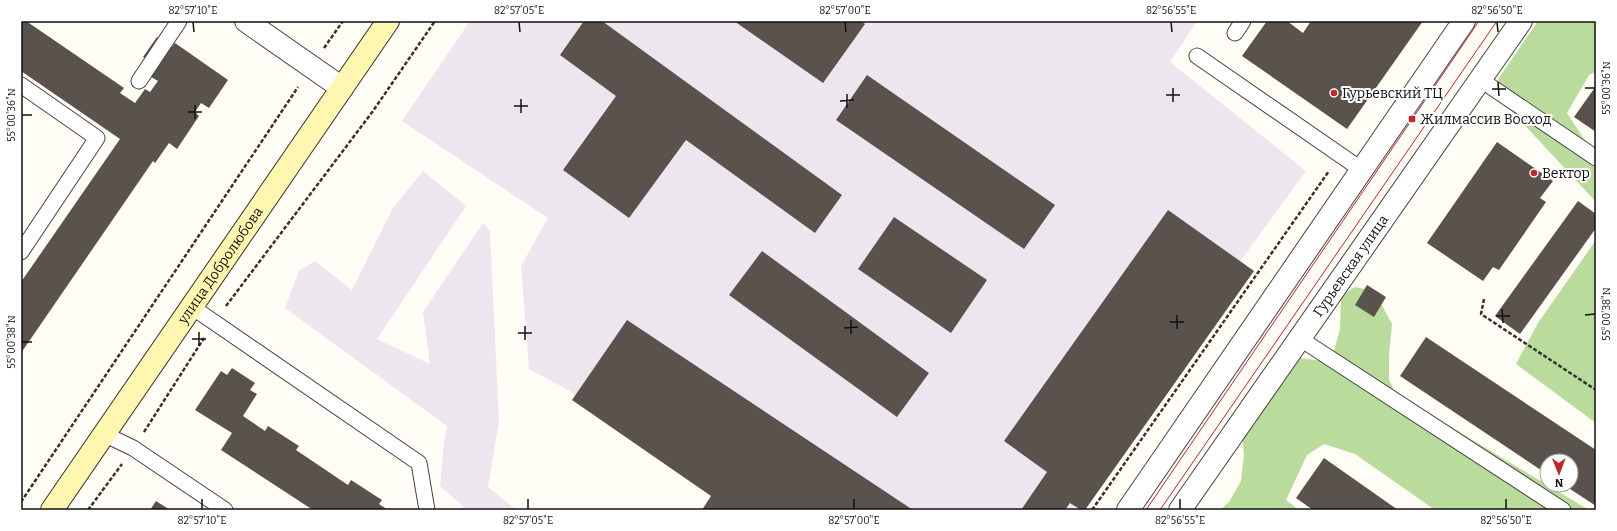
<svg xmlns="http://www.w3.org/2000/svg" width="1617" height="531" font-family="Bitter,serif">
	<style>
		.industrial { fill: #eee6ef }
		.forest { fill: #b9dc9c }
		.building { fill: #5a524d }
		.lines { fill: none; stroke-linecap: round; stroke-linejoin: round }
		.service-casing { stroke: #444; stroke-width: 17 }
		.minor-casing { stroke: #444; stroke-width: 24 }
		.tertiary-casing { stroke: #444; stroke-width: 24 }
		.secondary-casing { stroke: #333; stroke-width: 24 }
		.path { stroke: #333; stroke-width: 2.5; stroke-dasharray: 4 2; stroke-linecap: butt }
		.service { stroke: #fff; stroke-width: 15 }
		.minor { stroke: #fff; stroke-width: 22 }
		.tertiary { stroke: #fff; stroke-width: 22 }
		.secondary { stroke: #fff6b0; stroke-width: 22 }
		.tram { stroke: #c4262e; stroke-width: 1 }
		.ticks { fill: none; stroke: #111; stroke-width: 1.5 }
		.poi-dot { fill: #c4262e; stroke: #fff; stroke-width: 1.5 }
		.labels { text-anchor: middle; stroke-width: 4; stroke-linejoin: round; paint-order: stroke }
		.poi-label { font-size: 14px; fill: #111; stroke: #fff; text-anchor: start }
		.street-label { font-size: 14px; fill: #111; stroke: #fff }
		.neatline { fill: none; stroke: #111; stroke-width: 1.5 }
		.ticks-label { font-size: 10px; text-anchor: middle; fill: #111 }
	</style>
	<rect width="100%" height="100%" fill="#fffdf5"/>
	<path class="industrial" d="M470 21H1197L1170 62 1306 171 1249 249 1074 510H702L714 491 570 391 529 369 521 266 548 218 402 121Z
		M423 171 466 206 377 339 430 364 423 312 483 223 490 231 499 422 488 487 517 510H460L463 506 440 486 444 442 447 426 285 308 299 271 315 261 352 290 393 208Z"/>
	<path class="forest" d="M1538 21H1596V72L1589 75 1567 113 1586 142 1596 149V202L1503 102 1498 79Z
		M1596 240V423L1516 364 1538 323Z
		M1355 287 1374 291 1392 324 1389 354V380L1396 394 1589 510H1435L1355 454 1324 444 1307 455 1286 500 1299 510H1220L1229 502 1241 481 1244 455 1242 434 1292 357 1331 362 1340 329 1341 296Z"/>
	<path class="building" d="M21 21H26L124 88 120 93 135 103 145 89 150 92 158 81 151 77 158 67 143 57 157 37 172 47 175 43 228 80 209 108 201 103 195 112 199 116 177 149 169 143 155 163 153 161 21 353V282L120 139 21 71Z
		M584 21H602L842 195 815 233 686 140 629 218 563 170 616 96 560 55Z
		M734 21H861L865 24 823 83Z
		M1267 21H1287L1303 33 1311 21H1423L1347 129 1242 56Z
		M867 75 1055 205 1024 249 836 120Z
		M1596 86V132L1574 117Z
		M1497 142 1553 181 1540 198 1546 202 1499 270 1493 267 1483 281 1427 243Z
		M1578 201 1596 214V228L1520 334 1495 316Z
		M1168 210 1254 271 1085 510H1081L1070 503 1065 510H1021L1047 472 1004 441Z
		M894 217 987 280 951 333 858 269Z
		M762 251 929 373 897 417 729 295Z
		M1367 285 1386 297 1374 317 1355 305Z
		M627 320 913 510H702L711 496 572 400Z
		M1426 337 1596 450V506L1564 485H1571V461H1547V474L1400 376Z
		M232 368 255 383 250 390 257 394 243 416 265 431 268 426 299 446 296 450 348 485 351 480 382 500 379 504 388 510H313L221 450 232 433 195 410 221 371 227 375Z
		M1324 458 1398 510H1313L1296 498Z
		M156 501 170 510H150Z"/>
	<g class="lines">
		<defs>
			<path id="service" d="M1235 33 1243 21
				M1197 56 1362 170
				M1481 80 1596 158
				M139 81 179 21
				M21 85 97 138 21 252
				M192 307 419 463 427 510
				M1299 338 1563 510
				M104 434 133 448 225 510"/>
			<path id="minor" d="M246 21 342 88"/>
			<g id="tertiary">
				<path d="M1128 510 1464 21"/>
				<path id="s1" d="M1180 510 1521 21"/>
			</g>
			<g id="secondary">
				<path id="s2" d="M52 510 388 21"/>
			</g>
		</defs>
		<use href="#service" class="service-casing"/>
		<use href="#minor" class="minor-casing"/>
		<use href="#tertiary" class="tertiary-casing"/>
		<use href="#secondary" class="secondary-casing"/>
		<path class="path" d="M324 48 343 21
			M1484 299 1481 314 1596 390
			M226 306 373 111 435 21
			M144 432 204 338
			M21 502 298 87
			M88 510 122 464
			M1092 510 1329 171"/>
		<use href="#service" class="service"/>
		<use href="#minor" class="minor"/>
		<use href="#tertiary" class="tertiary"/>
		<use href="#secondary" class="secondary"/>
		<path class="tram" d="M1146 510 1479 21
			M1160 510 1497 21"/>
	</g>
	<path class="ticks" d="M193 22 194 32M519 22 520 32M845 22 846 32M1171 22 1172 32M1497 22 1498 32M1498 82 1499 96M1173 88V102M1585 88H1595M1492 89H1506M847 94V108M1166 95H1180M521 99V113M840 101 854 100M195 105V119M514 106H528M188 112H202M22 115H32M1502 309 1503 323M1177 315V329M1585 315 1595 314M1496 316H1510M851 320V334M1170 322H1184M525 326V340M844 328 858 327M199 332V346M518 333H532M192 339H206M22 342H32M202 499V509M528 499V509M854 499V509M1180 499V509M1506 499V509"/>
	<g class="poi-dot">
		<circle cx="1334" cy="93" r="4"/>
		<rect x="1408" y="115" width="8" height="8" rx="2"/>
		<circle cx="1534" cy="173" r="4"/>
	</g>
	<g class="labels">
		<g class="poi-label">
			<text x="1342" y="98">Гурьевский ТЦ</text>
			<text x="1420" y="124">Жилмассив Восход</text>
			<text x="1542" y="178">Вектор</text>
		</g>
		<g class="street-label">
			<text dy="5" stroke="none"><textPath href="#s2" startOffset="297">улица Добролюбова</textPath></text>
			<text dy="5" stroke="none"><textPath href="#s1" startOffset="298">Гурьевская улица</textPath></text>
		</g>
	</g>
	<rect width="1617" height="531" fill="none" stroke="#ffffff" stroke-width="44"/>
	<g transform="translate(1559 473) rotate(179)"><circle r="19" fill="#ffffff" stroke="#a0a0a0"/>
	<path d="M0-3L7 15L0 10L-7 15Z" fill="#c4262e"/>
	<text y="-6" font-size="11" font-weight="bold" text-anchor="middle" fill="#111111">N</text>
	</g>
	<rect x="22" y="22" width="1573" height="487" class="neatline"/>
	<g class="ticks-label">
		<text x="193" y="14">82°57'10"E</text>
		<text x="519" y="14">82°57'05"E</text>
		<text x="845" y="14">82°57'00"E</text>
		<text x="1171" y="14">82°56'55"E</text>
		<text x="1497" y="14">82°56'50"E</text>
		<text transform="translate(1606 88) rotate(-90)" y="4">55°00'36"N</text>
		<text transform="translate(11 115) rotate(-90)" y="4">55°00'36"N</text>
		<text transform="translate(1606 314) rotate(-90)" y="4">55°00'38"N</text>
		<text transform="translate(11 342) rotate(-90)" y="4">55°00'38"N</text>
		<text x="202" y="524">82°57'10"E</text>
		<text x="528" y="524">82°57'05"E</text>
		<text x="854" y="524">82°57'00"E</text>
		<text x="1180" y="524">82°56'55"E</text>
		<text x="1506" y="524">82°56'50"E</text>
	</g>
</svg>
